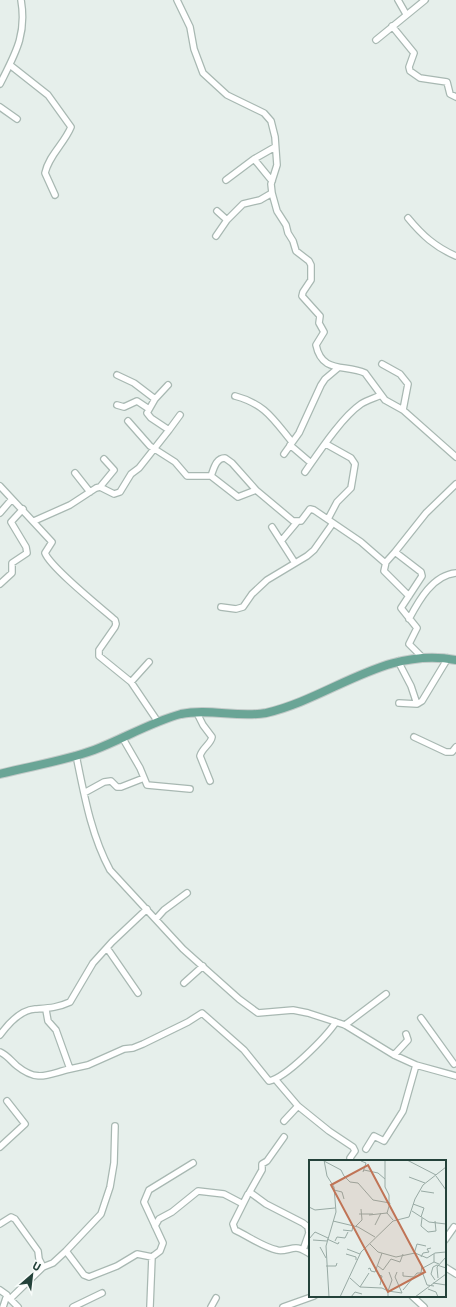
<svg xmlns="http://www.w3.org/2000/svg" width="456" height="1307" font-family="'IBM Plex Sans',sans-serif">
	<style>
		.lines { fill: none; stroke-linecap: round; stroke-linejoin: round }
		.minor-casing { stroke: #a8b8b2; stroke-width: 8 }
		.primary-casing { stroke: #c2cac8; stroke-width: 10 }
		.minor { stroke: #fff; stroke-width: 5.5 }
		.primary { stroke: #6aa596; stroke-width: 8 }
		.inset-road { fill: none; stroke: #98aaa4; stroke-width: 1 }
		.view { fill: #c07456; fill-opacity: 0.15; stroke: #c07456; stroke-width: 2 }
		.inset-edge { fill: none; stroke: #24423a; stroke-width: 2 }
	</style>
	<rect width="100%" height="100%" fill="#e6efeb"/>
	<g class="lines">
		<defs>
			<path id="minor" d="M177 0 190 27 194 49 203 73 227 95 264 113 271 121 275 137 277 165 271 184 272 193 277 211 286 225 288 233 293 241 296 251 309 261 311 265V280L303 292 302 296 320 316 319 323 324 332 316 345C322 374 345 364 365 373L385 400 403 410 456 457
				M398 0 406 14
				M392 26 414 53 409 67 410 71 420 78 447 82 450 94 456 97
				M376 40 425 0
				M10 65 48 95 71 127C64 144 49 155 45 173L55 195
				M0 84C15 54 27 35 21 0
				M0 107 17 119
				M254 159 272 181
				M226 180 254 159 275 147
				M217 211 227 220 243 204 260 200 272 193
				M408 218C422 235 435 247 456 256
				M216 236 227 220
				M382 364 400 374 408 384 403 410
				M117 375 134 383 155 399
				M235 396C265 404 273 419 292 442
				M117 405 124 407 137 401 149 409
				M128 421 150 446 175 462 187 476H211C214 468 216 458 225 458L232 463 256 490
				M169 430 180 415
				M326 444 351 458 355 464 351 488 337 502 328 519
				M290 445 311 463
				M284 454 299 433 321 385 325 379 338 368
				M305 472C319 452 342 417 361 404 367 400 375 398 381 395
				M75 473 90 492
				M211 476 238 497 256 490 293 521H301L310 509 314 510 361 542 384 562 387 561 395 552
				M0 486 52 542 45 553C51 568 100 607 115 620L116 624 115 627 99 650V656L131 682 158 722
				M100 487 114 470 104 459
				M0 513 12 499
				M34 521 70 505 96 488 100 487 114 494 120 492 131 474 139 468 169 430 151 418 147 413 155 399 168 385
				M272 527 295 563
				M282 540 297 522
				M386 562 384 571 409 596
				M0 584 12 573V563L27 553 26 547 11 522 23 509
				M221 607 236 609 243 607 252 594 267 580 307 556 314 550 333 523
				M409 619C419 600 433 575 456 573
				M421 656 409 644 417 628 401 608 422 576 421 572 395 552 426 513 456 484
				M398 661 411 686 417 704
				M131 682 149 662
				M399 703 417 704 422 701 448 658
				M197 713 203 725 212 737C211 744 202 748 200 756L210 781
				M122 737 140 768 147 785 190 789
				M414 737 446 752H452L456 747
				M76 755C84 794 91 835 110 870L183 949 239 999 258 1013 293 1010 308 1013 345 1025 394 1055 416 1065 456 1076
				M84 793 104 782 111 781 117 787H121L144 778
				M156 919 164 910 187 893
				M107 948 138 993
				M184 983 203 966
				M46 1010 48 1021 56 1030 70 1069 88 1065 124 1049 133 1048 143 1044 188 1022 202 1013 244 1050 269 1081C286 1078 326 1037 336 1022
				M421 1018 454 1064
				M345 1025 386 994
				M0 1035C8 1024 21 1010 35 1009 48 1008 57 1008 70 1002L93 963 112 942 147 909
				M0 1052C7 1055 11 1061 17 1066 38 1083 48 1074 70 1069
				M394 1055 408 1040 406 1034
				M275 1079 298 1106 284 1121
				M298 1106 329 1131 353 1147 355 1151 350 1158 351 1161
				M0 1147 25 1124 7 1101
				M366 1149 374 1136 384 1141 403 1111 416 1065
				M249 1193 262 1170V1164L267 1161 284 1137
				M0 1224 11 1217 15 1219 38 1251 39 1259 43 1267
				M155 1226 159 1219 172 1212 198 1191 224 1194 243 1204
				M445 1240 454 1227
				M303 1250 309 1233 308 1227 303 1223 266 1204 251 1193 248 1194 233 1224 235 1230C248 1236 263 1247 277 1250 283 1252 290 1248 296 1248 301 1248 305 1251 310 1254
				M66 1251 84 1275 89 1277 117 1266 137 1254 152 1257
				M445 1267 456 1274
				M0 1290 7 1295 3 1307
				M7 1296 18 1307
				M412 1296 424 1307
				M10 1299 43 1267 53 1263 66 1251 101 1214 110 1187 114 1163 115 1126
				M73 1307 102 1293
				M150 1307 152 1257 160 1251 163 1243 144 1202 149 1190 193 1163
				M211 1307 216 1298
				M283 1307 314 1296"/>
			<path id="primary" d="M0 774C31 766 64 761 94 750 123 739 151 722 181 714 209 708 238 718 266 713 331 698 385 646 456 660"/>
		</defs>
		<use href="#minor" class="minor-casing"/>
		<use href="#primary" class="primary-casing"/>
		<use href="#minor" class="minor"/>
		<use href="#primary" class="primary"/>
	</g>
	<g transform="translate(309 1160)">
		<rect width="137" height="137" fill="#e6efeb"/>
		<path class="inset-road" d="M15 0 18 16 25 27 27 52 17 86 20 137M76 0V27L80 35V43M98 0 127 15M15 1 32 10 35 16 41 22 49 23 64 40 81 43 78 53 84 60M52 1 57 3 54 12M55 10 69 13 76 19M127 16 137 30M100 17 116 23M25 30 33 32 35 39M112 31 125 33M104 44 115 48 112 57M0 47 6 50 26 48M103 51 120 62 137 64M50 54H64M60 55 78 53M113 58 112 66 119 72 127 71 126 61M24 61 49 67 66 77M66 65 72 53M47 66 53 60 52 49M34 70 43 71 44 65M0 79 6 72 19 78M18 79 29 84 30 82M4 80 18 81M26 81 28 77 36 78 39 72M61 84 69 92 87 97 106 93 118 98 126 93 137 92M11 87 17 98M38 89 51 94M37 94 47 97V100M105 94 108 84 117 86M125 94V102L130 104M112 97 114 93 120 92 118 89 122 88M17 106H27L28 103M69 106 74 110 82 99 91 102 94 94M59 109 61 108 62 111 66 112 73 93M112 109 125 102M94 112V116L105 117M111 113 114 114 118 125 125 126M70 115 73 116 71 125M41 118 51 127 73 128 79 131V137M129 118 128 107 137 97M126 120 122 114 124 107 128 105 137 108M124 123 137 125M51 127 60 113M119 129 127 132 129 137M94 130 108 113H112L113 106M79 131 93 133 86 117 88 112M79 131 83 120 80 112M31 137 52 92 84 61 100 57 106 39 114 25 137 7M42 137 46 132 53 134M106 137 137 114"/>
		<path class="view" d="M59 5 116 112 79 132 22 25Z"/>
		<rect width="137" height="137" class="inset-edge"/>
	</g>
	<g transform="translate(32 1275) rotate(28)" stroke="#f7fbf9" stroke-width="3" paint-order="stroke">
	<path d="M0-3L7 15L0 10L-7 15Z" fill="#24423a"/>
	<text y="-6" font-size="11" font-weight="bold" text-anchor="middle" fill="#24423a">U</text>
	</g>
</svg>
